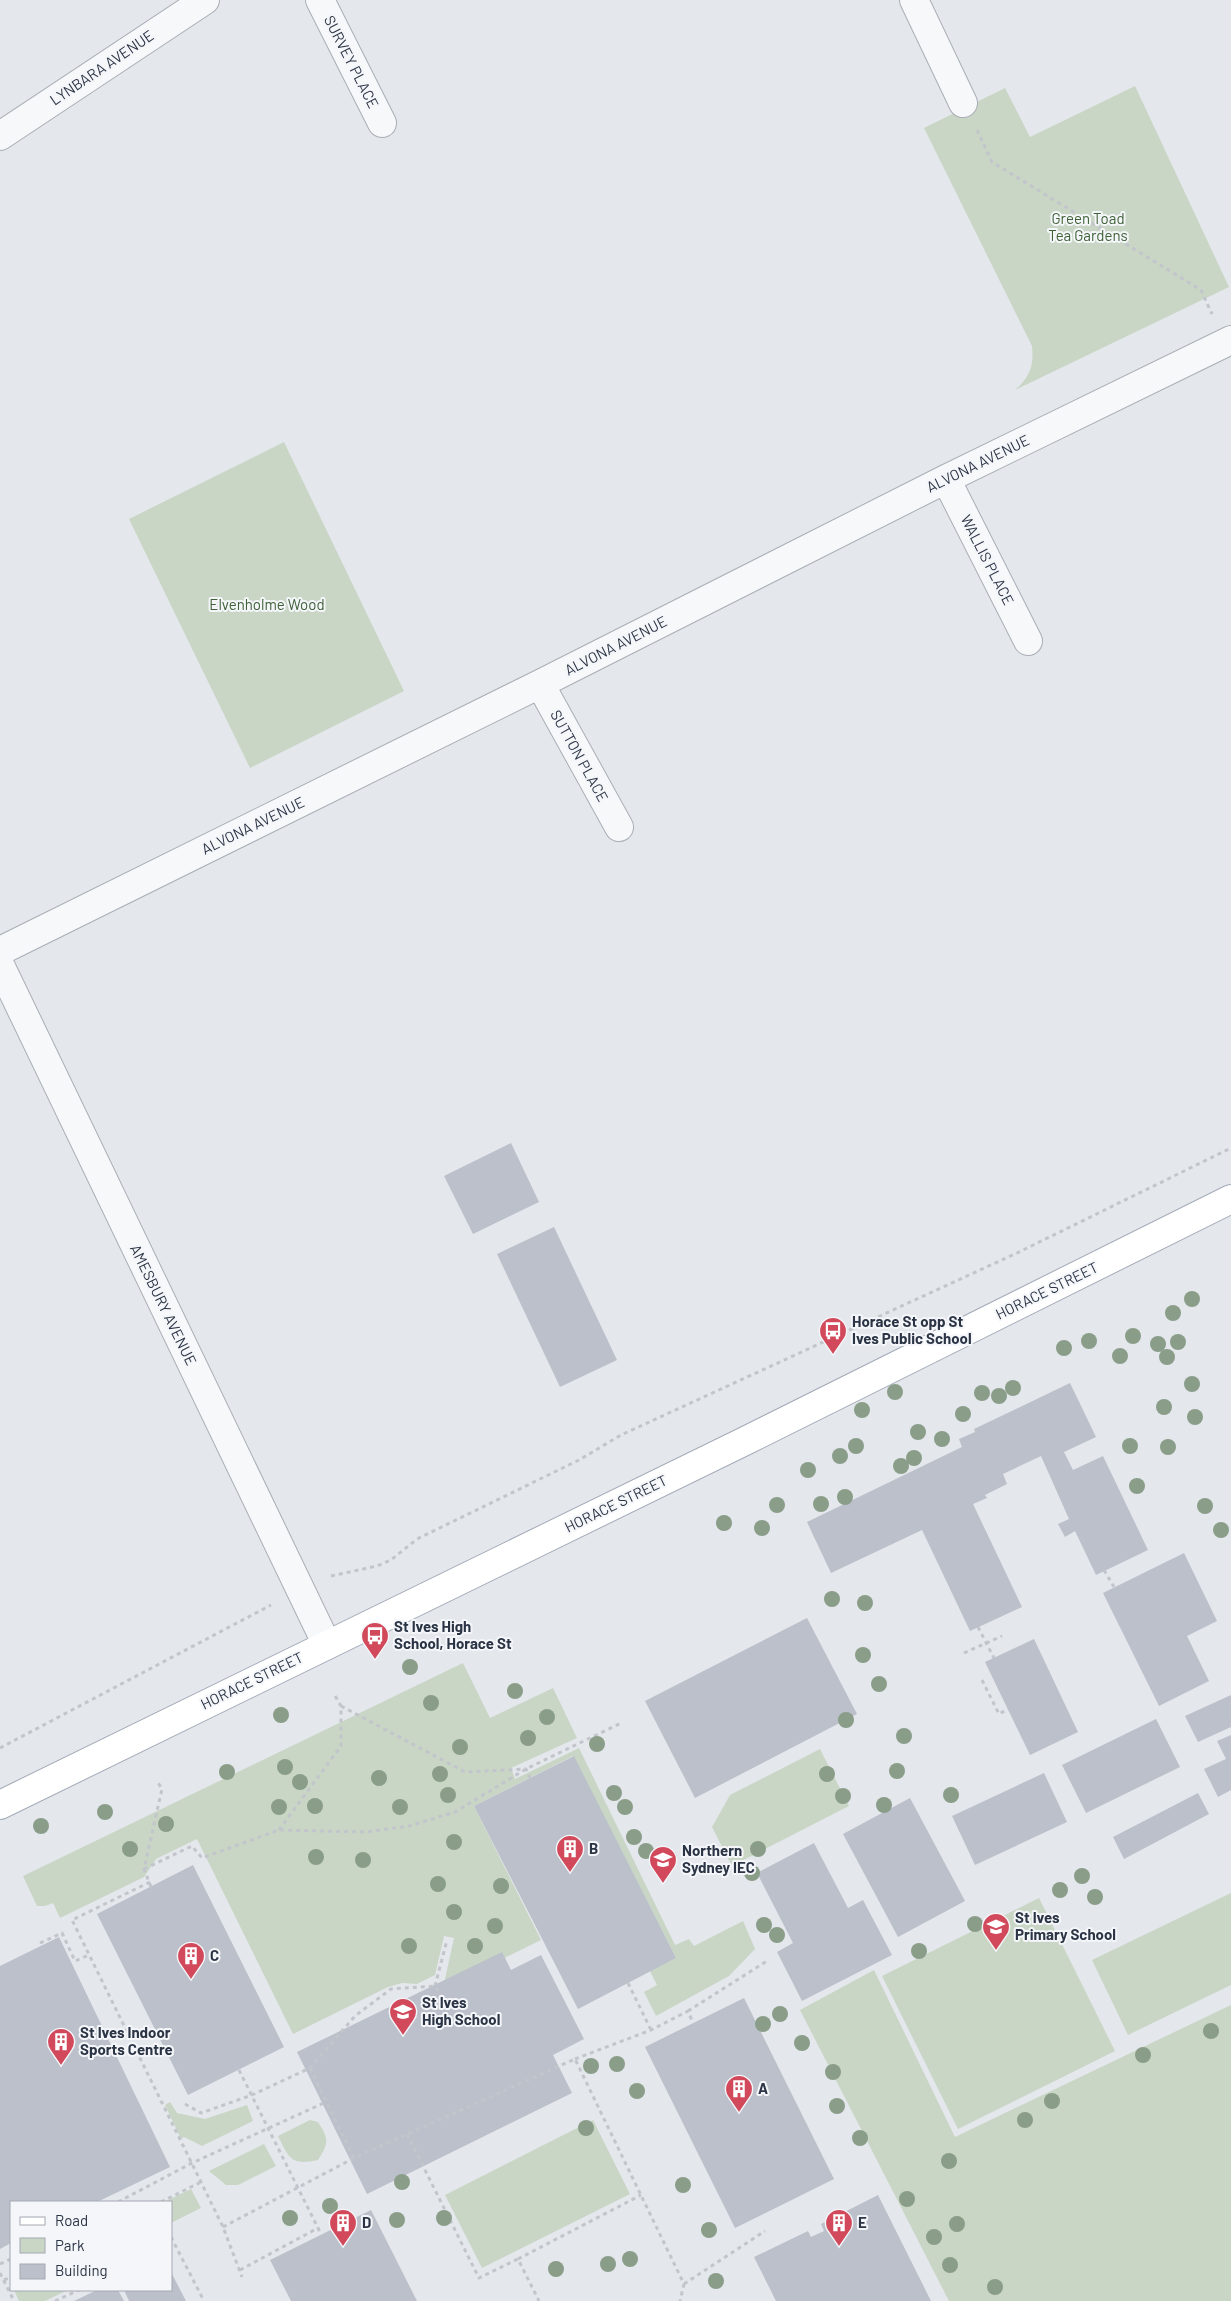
<svg xmlns="http://www.w3.org/2000/svg" width="1231" height="2301" font-family="Barlow,sans-serif">
	<style>
		.green { fill: #c9d6c5 }
		.building { fill: #bbc0ca }
		.lines { fill: none; stroke-linecap: round; stroke-linejoin: round }
		.minor-casing { stroke: #a9aeb7; stroke-width: 30 }
		.major-casing { stroke: #a3abb8; stroke-width: 30 }
		.path { stroke: #c2c5cb; stroke-width: 3; stroke-dasharray: 4 4; stroke-linecap: butt }
		.minor { stroke: #f7f8fa; stroke-width: 28 }
		.major { stroke: #fff; stroke-width: 28 }
		.tree { fill: #899d89 }
		.labels { text-anchor: middle; stroke-width: 4; stroke-linejoin: round; paint-order: stroke }
		.street-label { font-size: 15px; fill: #2b3445; stroke: #f4f6f9 }
		.park-label { font-size: 15px; fill: #3f6138; stroke: #f4f6f9 }
		.poi-label { font-size: 15px; font-weight: bold; fill: #2b3445; stroke: #f4f6f9; text-anchor: start }
	</style>
	<rect width="100%" height="100%" fill="#e4e7ec"/>
	<path class="green" d="M1135 86 1229 287 1015 390C1030 377 1034 366 1032 346L924 128 1005 88 1030 137Z
		M284 442 404 691 250 768 129 519Z
		M463 1663 490 1718 553 1688 577 1738 511 1768 515 1779 579 1748 675 1945 689 1939 694 1946 743 1921 755 1949 729 1976 656 2016 644 1992 657 1985 650 1971 676 1958 573 1756 474 1806 541 1940 446 1987 445 1979 454 1938 444 1936 435 1975 417 1984 402 1983 388 1987 293 2034 197 1839 156 1859 144 1877 60 1918 53 1903 45 1906H37L23 1876Z
		M820 1749 849 1806 732 1866 712 1827 730 1795Z
		M1231 1893V1985L1128 2035 1092 1960Z
		M1039 1898 1115 2051 958 2129 882 1976Z
		M874 1970 955 2137 1231 2005V2301H949L800 2010Z
		M170 2102 177 2113 205 2119 247 2105 253 2121 202 2146 184 2137 181 2139 165 2105Z
		M310 2120 318 2122C329 2139 329 2143 318 2160 291 2166 289 2158 278 2136Z
		M593 2120 630 2194 482 2268 445 2195Z
		M264 2144 276 2166 238 2185H226L209 2171Z
		M191 2189 201 2208 171 2223V2202H164Z
		M14 2290H68L45 2301H19Z"/>
	<path class="building" d="M511 1143 539 1202 473 1234 444 1176Z
		M554 1227 617 1360 560 1387 497 1254Z
		M1070 1383 1096 1437 1064 1452 1073 1470 1103 1456 1148 1550 1096 1575 1075 1531 1065 1537 1058 1524 1069 1519 1041 1456 1003 1474 1007 1484 985 1495 987 1498 973 1504 1022 1607 970 1631 922 1530 831 1573 807 1522 962 1447 959 1439 975 1432 974 1429Z
		M1184 1553 1217 1621 1187 1636 1209 1681 1159 1706 1103 1593Z
		M807 1618 857 1714 695 1798 645 1701Z
		M1034 1639 1078 1732 1030 1755 985 1662Z
		M1231 1695V1727L1198 1742 1185 1716Z
		M1156 1719 1180 1767 1086 1813 1062 1765Z
		M1231 1735V1790L1218 1797 1204 1769 1226 1759 1217 1741Z
		M574 1756 676 1958 578 2009 474 1806Z
		M1044 1773 1067 1822 975 1865 952 1816Z
		M1198 1793 1209 1814 1124 1859 1113 1837Z
		M910 1798 965 1901 898 1937 843 1834Z
		M814 1843 848 1908 863 1900 892 1955 802 2001 777 1952 793 1943 757 1873Z
		M193 1865 284 2047 188 2095 97 1914Z
		M59 1937 170 2167 97 2202H11V2243L0 2249V1966Z
		M502 1952 511 1970 541 1955 584 2039 553 2055 572 2093 367 2194 297 2052Z
		M744 1998 834 2179 735 2228 645 2047Z
		M878 2195 931 2301H776L754 2257 808 2231 811 2237 824 2231 821 2224Z
		M371 2210 417 2301H291L270 2260Z
		M171 2272 186 2301H129L124 2290H171Z
		M97 2290H118L124 2301H74Z"/>
	<g class="lines">
		<defs>
			<path id="minor" d="M320 0 382 123
				M914 0 963 103
				M0 136 205 0
				M946 479 1028 641
				M540 684 619 827
				M0 951 540 684 946 479 1231 340
				M0 965 327 1645"/>
			<path id="major" d="M0 1805 743 1442 1231 1199"/>
		</defs>
		<use href="#minor" class="minor-casing"/>
		<use href="#major" class="major-casing"/>
		<path class="path" d="M977 130 992 162 1201 290 1212 314
			M1104 1570 1114 1587
			M331 1576 377 1566 391 1560 417 1539 579 1460 621 1435 1017 1253 1231 1148
			M978 1627 994 1658
			M964 1653 1002 1636
			M982 1680 999 1714 1008 1709
			M341 1706 465 1772 526 1769 530 1778
			M0 1748 271 1605
			M279 1830 341 1746V1706L334 1694
			M144 1869 192 1846 202 1858 279 1830 366 1832 409 1826 455 1812 526 1769 621 1723
			M150 1882 72 1920 201 2182 223 2227 242 2277
			M151 1887 144 1869 162 1789 157 1781
			M40 1943 62 1933 75 1961 89 1955
			M628 1983 651 2030
			M435 1986 447 1940
			M688 2011 767 1961
			M575 2059 651 2030 688 2011 693 2023
			M310 2068 354 2158 575 2059 684 2284 680 2301
			M239 2070 321 2234
			M185 2104 201 2113 252 2095 310 2068 355 2016 391 1989 435 1986 444 2001
			M407 2134 479 2278 518 2259 539 2301
			M118 2202 192 2163 326 2102
			M161 2202 201 2182
			M223 2227 354 2158
			M171 2237 204 2301
			M518 2259 641 2195
			M0 2264 11 2259
			M240 2270 318 2228
			M0 2273 14 2301
			M4 2280 11 2277
			M684 2284 765 2231
			M55 2301 79 2290"/>
		<use href="#minor" class="minor"/>
		<use href="#major" class="major"/>
	</g>
	<g class="tree">
		<circle cx="1192" cy="1299" r="8"/>
		<circle cx="1173" cy="1313" r="8"/>
		<circle cx="1133" cy="1336" r="8"/>
		<circle cx="1089" cy="1341" r="8"/>
		<circle cx="1178" cy="1342" r="8"/>
		<circle cx="1158" cy="1344" r="8"/>
		<circle cx="1064" cy="1348" r="8"/>
		<circle cx="1120" cy="1356" r="8"/>
		<circle cx="1167" cy="1357" r="8"/>
		<circle cx="1192" cy="1384" r="8"/>
		<circle cx="1013" cy="1388" r="8"/>
		<circle cx="895" cy="1392" r="8"/>
		<circle cx="982" cy="1393" r="8"/>
		<circle cx="999" cy="1396" r="8"/>
		<circle cx="1164" cy="1407" r="8"/>
		<circle cx="862" cy="1410" r="8"/>
		<circle cx="963" cy="1414" r="8"/>
		<circle cx="1195" cy="1417" r="8"/>
		<circle cx="918" cy="1432" r="8"/>
		<circle cx="942" cy="1439" r="8"/>
		<circle cx="856" cy="1446" r="8"/>
		<circle cx="1130" cy="1446" r="8"/>
		<circle cx="1168" cy="1447" r="8"/>
		<circle cx="840" cy="1456" r="8"/>
		<circle cx="914" cy="1458" r="8"/>
		<circle cx="901" cy="1466" r="8"/>
		<circle cx="808" cy="1470" r="8"/>
		<circle cx="1137" cy="1486" r="8"/>
		<circle cx="845" cy="1497" r="8"/>
		<circle cx="821" cy="1504" r="8"/>
		<circle cx="777" cy="1505" r="8"/>
		<circle cx="1205" cy="1506" r="8"/>
		<circle cx="724" cy="1523" r="8"/>
		<circle cx="762" cy="1528" r="8"/>
		<circle cx="1221" cy="1530" r="8"/>
		<circle cx="832" cy="1599" r="8"/>
		<circle cx="865" cy="1603" r="8"/>
		<circle cx="863" cy="1655" r="8"/>
		<circle cx="410" cy="1667" r="8"/>
		<circle cx="879" cy="1684" r="8"/>
		<circle cx="515" cy="1691" r="8"/>
		<circle cx="431" cy="1703" r="8"/>
		<circle cx="281" cy="1715" r="8"/>
		<circle cx="547" cy="1717" r="8"/>
		<circle cx="846" cy="1720" r="8"/>
		<circle cx="904" cy="1736" r="8"/>
		<circle cx="528" cy="1738" r="8"/>
		<circle cx="597" cy="1744" r="8"/>
		<circle cx="460" cy="1747" r="8"/>
		<circle cx="285" cy="1767" r="8"/>
		<circle cx="897" cy="1771" r="8"/>
		<circle cx="227" cy="1772" r="8"/>
		<circle cx="440" cy="1774" r="8"/>
		<circle cx="827" cy="1774" r="8"/>
		<circle cx="379" cy="1778" r="8"/>
		<circle cx="300" cy="1782" r="8"/>
		<circle cx="614" cy="1793" r="8"/>
		<circle cx="448" cy="1795" r="8"/>
		<circle cx="951" cy="1795" r="8"/>
		<circle cx="843" cy="1796" r="8"/>
		<circle cx="884" cy="1805" r="8"/>
		<circle cx="315" cy="1806" r="8"/>
		<circle cx="279" cy="1807" r="8"/>
		<circle cx="400" cy="1807" r="8"/>
		<circle cx="625" cy="1807" r="8"/>
		<circle cx="105" cy="1812" r="8"/>
		<circle cx="166" cy="1824" r="8"/>
		<circle cx="41" cy="1826" r="8"/>
		<circle cx="634" cy="1837" r="8"/>
		<circle cx="454" cy="1842" r="8"/>
		<circle cx="130" cy="1849" r="8"/>
		<circle cx="758" cy="1849" r="8"/>
		<circle cx="646" cy="1851" r="8"/>
		<circle cx="316" cy="1857" r="8"/>
		<circle cx="669" cy="1858" r="8"/>
		<circle cx="363" cy="1860" r="8"/>
		<circle cx="752" cy="1873" r="8"/>
		<circle cx="1082" cy="1876" r="8"/>
		<circle cx="438" cy="1884" r="8"/>
		<circle cx="501" cy="1886" r="8"/>
		<circle cx="1060" cy="1890" r="8"/>
		<circle cx="1095" cy="1897" r="8"/>
		<circle cx="454" cy="1912" r="8"/>
		<circle cx="975" cy="1924" r="8"/>
		<circle cx="764" cy="1925" r="8"/>
		<circle cx="495" cy="1926" r="8"/>
		<circle cx="777" cy="1935" r="8"/>
		<circle cx="409" cy="1946" r="8"/>
		<circle cx="475" cy="1946" r="8"/>
		<circle cx="919" cy="1951" r="8"/>
		<circle cx="780" cy="2014" r="8"/>
		<circle cx="763" cy="2024" r="8"/>
		<circle cx="1211" cy="2031" r="8"/>
		<circle cx="802" cy="2043" r="8"/>
		<circle cx="1143" cy="2055" r="8"/>
		<circle cx="617" cy="2064" r="8"/>
		<circle cx="591" cy="2066" r="8"/>
		<circle cx="833" cy="2072" r="8"/>
		<circle cx="637" cy="2091" r="8"/>
		<circle cx="1052" cy="2101" r="8"/>
		<circle cx="837" cy="2106" r="8"/>
		<circle cx="1025" cy="2120" r="8"/>
		<circle cx="586" cy="2128" r="8"/>
		<circle cx="860" cy="2138" r="8"/>
		<circle cx="949" cy="2161" r="8"/>
		<circle cx="402" cy="2182" r="8"/>
		<circle cx="683" cy="2185" r="8"/>
		<circle cx="907" cy="2199" r="8"/>
		<circle cx="330" cy="2206" r="8"/>
		<circle cx="290" cy="2218" r="8"/>
		<circle cx="444" cy="2218" r="8"/>
		<circle cx="397" cy="2220" r="8"/>
		<circle cx="957" cy="2224" r="8"/>
		<circle cx="709" cy="2230" r="8"/>
		<circle cx="934" cy="2237" r="8"/>
		<circle cx="630" cy="2259" r="8"/>
		<circle cx="608" cy="2264" r="8"/>
		<circle cx="950" cy="2265" r="8"/>
		<circle cx="556" cy="2269" r="8"/>
		<circle cx="716" cy="2281" r="8"/>
		<circle cx="995" cy="2287" r="8"/>
	</g>
	<defs>
		<symbol id="bus-pin" viewBox="-11 -11 22 30"><path d="M0 17L-7.5 6A9.5 9.5 0 1 1 7.5 6Z" fill="#d1495b" stroke="#f4f6f9"/><path d="M-5-6H5V4H4V6H2V4H-2V6H-4V4H-5ZM-3.5-4V0h7V-4ZM-3.5 1.2v1.5H-2V1.2ZM2 1.2v1.5H3.5V1.2Z" fill="#fff"/></symbol>
		<symbol id="building-pin" viewBox="-11 -11 22 30"><path d="M0 17L-7.5 6A9.5 9.5 0 1 1 7.5 6Z" fill="#d1495b" stroke="#f4f6f9"/><path d="M-4-6H4V6H1V3H-1V6H-4ZM-2.5-4.3h1.7v1.8h-1.7ZM.8-4.3h1.7v1.8H.8ZM-2.5-1h1.7V.8h-1.7ZM.8-1h1.7V.8H.8Z" fill="#fff"/></symbol>
		<symbol id="school-pin" viewBox="-11 -11 22 30"><path d="M0 17L-7.5 6A9.5 9.5 0 1 1 7.5 6Z" fill="#d1495b" stroke="#f4f6f9"/><path d="M0-5L7-2L0 1L-7-2ZM-4 1L0 2.5L4 1V4Q0 6-4 4Z" fill="#fff"/></symbol>
	</defs>
	<g fill-rule="evenodd">
		<use href="#bus-pin" x="817" y="1315" width="32" height="43"/>
		<use href="#bus-pin" x="359" y="1620" width="32" height="43"/>
		<use href="#building-pin" x="554" y="1833" width="32" height="43"/>
		<use href="#school-pin" x="647" y="1844" width="32" height="43"/>
		<use href="#school-pin" x="980" y="1911" width="32" height="43"/>
		<use href="#building-pin" x="175" y="1940" width="32" height="43"/>
		<use href="#school-pin" x="387" y="1996" width="32" height="43"/>
		<use href="#building-pin" x="45" y="2026" width="32" height="43"/>
		<use href="#building-pin" x="723" y="2073" width="32" height="43"/>
		<use href="#building-pin" x="327" y="2207" width="32" height="43"/>
		<use href="#building-pin" x="823" y="2207" width="32" height="43"/>
	</g>
	<g class="labels">
		<g class="street-label">
			<text transform="translate(351 62) rotate(63)" y="5">SURVEY PLACE</text>
			<text transform="translate(102 68) rotate(-34)" y="5">LYNBARA AVENUE</text>
			<text transform="translate(978 464) rotate(-26)" y="5">ALVONA AVENUE</text>
			<text transform="translate(987 560) rotate(63)" y="5">WALLIS PLACE</text>
			<text transform="translate(616 646) rotate(-27)" y="5">ALVONA AVENUE</text>
			<text transform="translate(579 756) rotate(61)" y="5">SUTTON PLACE</text>
			<text transform="translate(253 826) rotate(-26)" y="5">ALVONA AVENUE</text>
			<text transform="translate(1047 1291) rotate(-26)" y="5">HORACE STREET</text>
			<text transform="translate(163 1305) rotate(64)" y="5">AMESBURY AVENUE</text>
			<text transform="translate(616 1504) rotate(-26)" y="5">HORACE STREET</text>
			<text transform="translate(252 1681) rotate(-26)" y="5">HORACE STREET</text>
		</g>
		<g class="park-label">
			<text x="1088" y="224">Green Toad<tspan x="1088" dy="17">Tea Gardens</tspan></text>
			<text x="267" y="610">Elvenholme Wood</text>
		</g>
		<g class="poi-label">
			<text x="852" y="1327">Horace St opp St<tspan x="852" dy="17">Ives Public School</tspan></text>
			<text x="394" y="1632">St Ives High<tspan x="394" dy="17">School, Horace St</tspan></text>
			<text x="589" y="1854">B</text>
			<text x="682" y="1856">Northern<tspan x="682" dy="17">Sydney IEC</tspan></text>
			<text x="1015" y="1923">St Ives<tspan x="1015" dy="17">Primary School</tspan></text>
			<text x="210" y="1961">C</text>
			<text x="422" y="2008">St Ives<tspan x="422" dy="17">High School</tspan></text>
			<text x="80" y="2038">St Ives Indoor<tspan x="80" dy="17">Sports Centre</tspan></text>
			<text x="758" y="2094">A</text>
			<text x="362" y="2228">D</text>
			<text x="858" y="2228">E</text>
		</g>
	</g>
	<rect x="10" y="2201" width="162" height="90" fill="#f4f6f9" stroke="#a4a8b1"/>
	<rect x="20" y="2217" width="25" height="8" fill="#ffffff" stroke="#a4a8b1"/>
	<text x="55" y="2226" font-size="15" fill="#2b3445">Road</text>
	<rect x="20" y="2238" width="25" height="15" fill="#c9d6c5" stroke="#a4a8b1"/>
	<text x="55" y="2251" font-size="15" fill="#2b3445">Park</text>
	<rect x="20" y="2264" width="25" height="15" fill="#bbc0ca" stroke="#a4a8b1"/>
	<text x="55" y="2276" font-size="15" fill="#2b3445">Building</text>
</svg>
